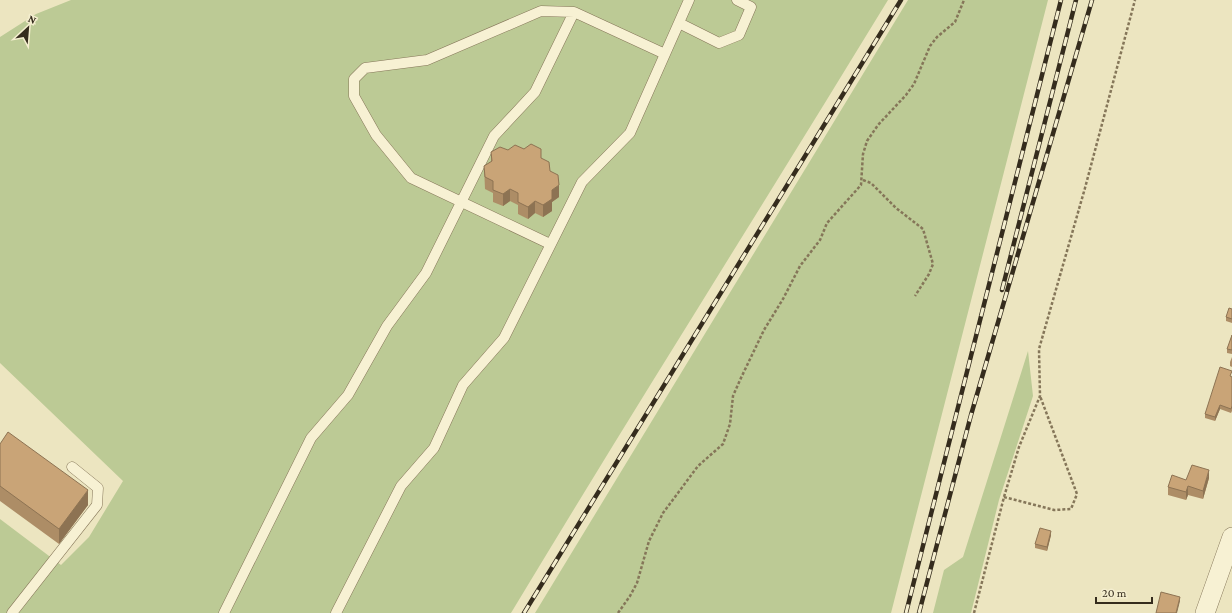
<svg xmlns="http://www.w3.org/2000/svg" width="1232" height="613" font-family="'Crimson Pro',serif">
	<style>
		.green { fill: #bcca95 }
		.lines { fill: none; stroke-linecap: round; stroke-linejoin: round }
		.lane-casing { stroke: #857659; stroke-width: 11 }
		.street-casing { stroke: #857659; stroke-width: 20 }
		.path { stroke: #857659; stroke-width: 2.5; stroke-dasharray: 3 2; stroke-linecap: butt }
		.lane { stroke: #f7f1d3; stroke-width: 10 }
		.street { stroke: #f7f1d3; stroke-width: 19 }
		.rail-casing { stroke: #352c1d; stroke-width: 4.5 }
		.rail { stroke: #f4eecf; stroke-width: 3; stroke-dasharray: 9; stroke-linecap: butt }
		.wall { fill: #ad8d66 }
		.shaded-wall { fill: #8d7353 }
		.building { fill: #c9a477; stroke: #8d7353 }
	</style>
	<rect width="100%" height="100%" fill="#ece5c0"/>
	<path class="green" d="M71 0H888C763 205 635 407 511 613H0V519L61 565 89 537 123 481 0 363V37L36 14Z
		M908 0H1048L891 613H535Z
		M1028 351 1033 396 999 500 971 613H933L944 570 963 557Z"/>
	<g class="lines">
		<defs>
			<path id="lane" d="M679 23 719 43 739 35 751 7 737 0
				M550 244 411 178 376 135 354 96V79L365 68 427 60 541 11 574 12 665 54
				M12 613 97 505 98 488 72 467
				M224 613 311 438 348 395 387 326 426 273 494 136 535 92 574 12
				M336 613 401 486 434 448 463 385 504 338 582 182 630 133 689 0"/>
			<path id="street" d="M1205 613 1232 537"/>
		</defs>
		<use href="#lane" class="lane-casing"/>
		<use href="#street" class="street-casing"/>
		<path class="path" d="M863 180 871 183 896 208 923 229 933 264 929 274 915 296
			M1004 497 1054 510 1071 509 1077 494 1040 396
			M618 613 630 596 637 583 649 541 663 513 698 466 723 444 730 424 733 396 740 380 764 330 783 299 800 266 820 240 827 223 861 185 863 154 867 141 878 125 906 95 914 84 930 46 937 37 955 22 964 0
			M974 613 1004 497 1019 447 1040 396 1039 349 1085 188 1135 0"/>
		<use href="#lane" class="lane"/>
		<use href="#street" class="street"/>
		<defs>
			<path id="rail" d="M1002 290 1076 0
				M524 613 901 0
				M906 613 1061 0
				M919 613 971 415 1092 0"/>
		</defs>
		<use href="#rail" class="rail-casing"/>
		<use href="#rail" class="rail"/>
	</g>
	<path class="wall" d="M508 150 541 158 550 171 559 197 552 202V211L543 217 535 213 528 219 518 214V205L510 201 503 206 493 202V193L485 189 484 166 491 162V152Z
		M1232 309V323L1226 321V317Z
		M1232 335V354L1227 353V349Z
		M1232 357V367L1230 366V362Z
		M1232 375 1231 377H1232V411L1231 413 1220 409 1215 421 1205 418V414Z
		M0 444 88 505 59 544 0 501Z
		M1209 478 1203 499 1188 495 1186 500 1168 495V487L1186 480Z
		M1051 535 1047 551 1035 548V544Z"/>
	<path class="shaded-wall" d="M559 185V197L552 202V211L543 217V205L552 190Z
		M510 189V201L503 206V194Z
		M535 201V213L528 219V207Z
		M1220 405V409L1215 421V417Z
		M1209 470V478L1203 499V491Z
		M1188 486V495L1186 500V492Z
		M88 490V505L59 544V529Z
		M1051 531V535L1047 551V547Z
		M1180 597V601L1177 613H1176Z"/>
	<path class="building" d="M531 144 541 149V158L549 162 550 171 558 175 559 185 552 190V199L543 205 535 201 528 207 518 202V193L510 189 503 194 493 190V181L485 177 484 166 492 161 491 152 500 147 508 150 515 145 524 149Z
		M1229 308 1232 309V319L1226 317Z
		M1232 335V350L1227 349Z
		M1220 367 1232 371 1230 376 1232 377V406L1231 409 1220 405 1215 417 1205 414Z
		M8 432 88 490 59 529 0 486V444Z
		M1192 465 1209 470 1203 491 1188 486 1186 492 1168 487 1172 475 1186 480Z
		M1040 528 1051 531 1047 547 1035 544Z
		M1161 592 1180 597 1176 613H1156Z"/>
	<g transform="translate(28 28) rotate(26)" stroke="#f4eecf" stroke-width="3" paint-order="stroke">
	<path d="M0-3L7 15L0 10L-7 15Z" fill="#352c1d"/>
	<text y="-6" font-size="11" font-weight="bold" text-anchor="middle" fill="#352c1d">N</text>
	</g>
	<path d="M1096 597v6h56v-6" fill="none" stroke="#352c1d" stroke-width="2"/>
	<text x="1102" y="597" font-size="12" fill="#352c1d" stroke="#f4eecf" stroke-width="3" paint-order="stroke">20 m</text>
</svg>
